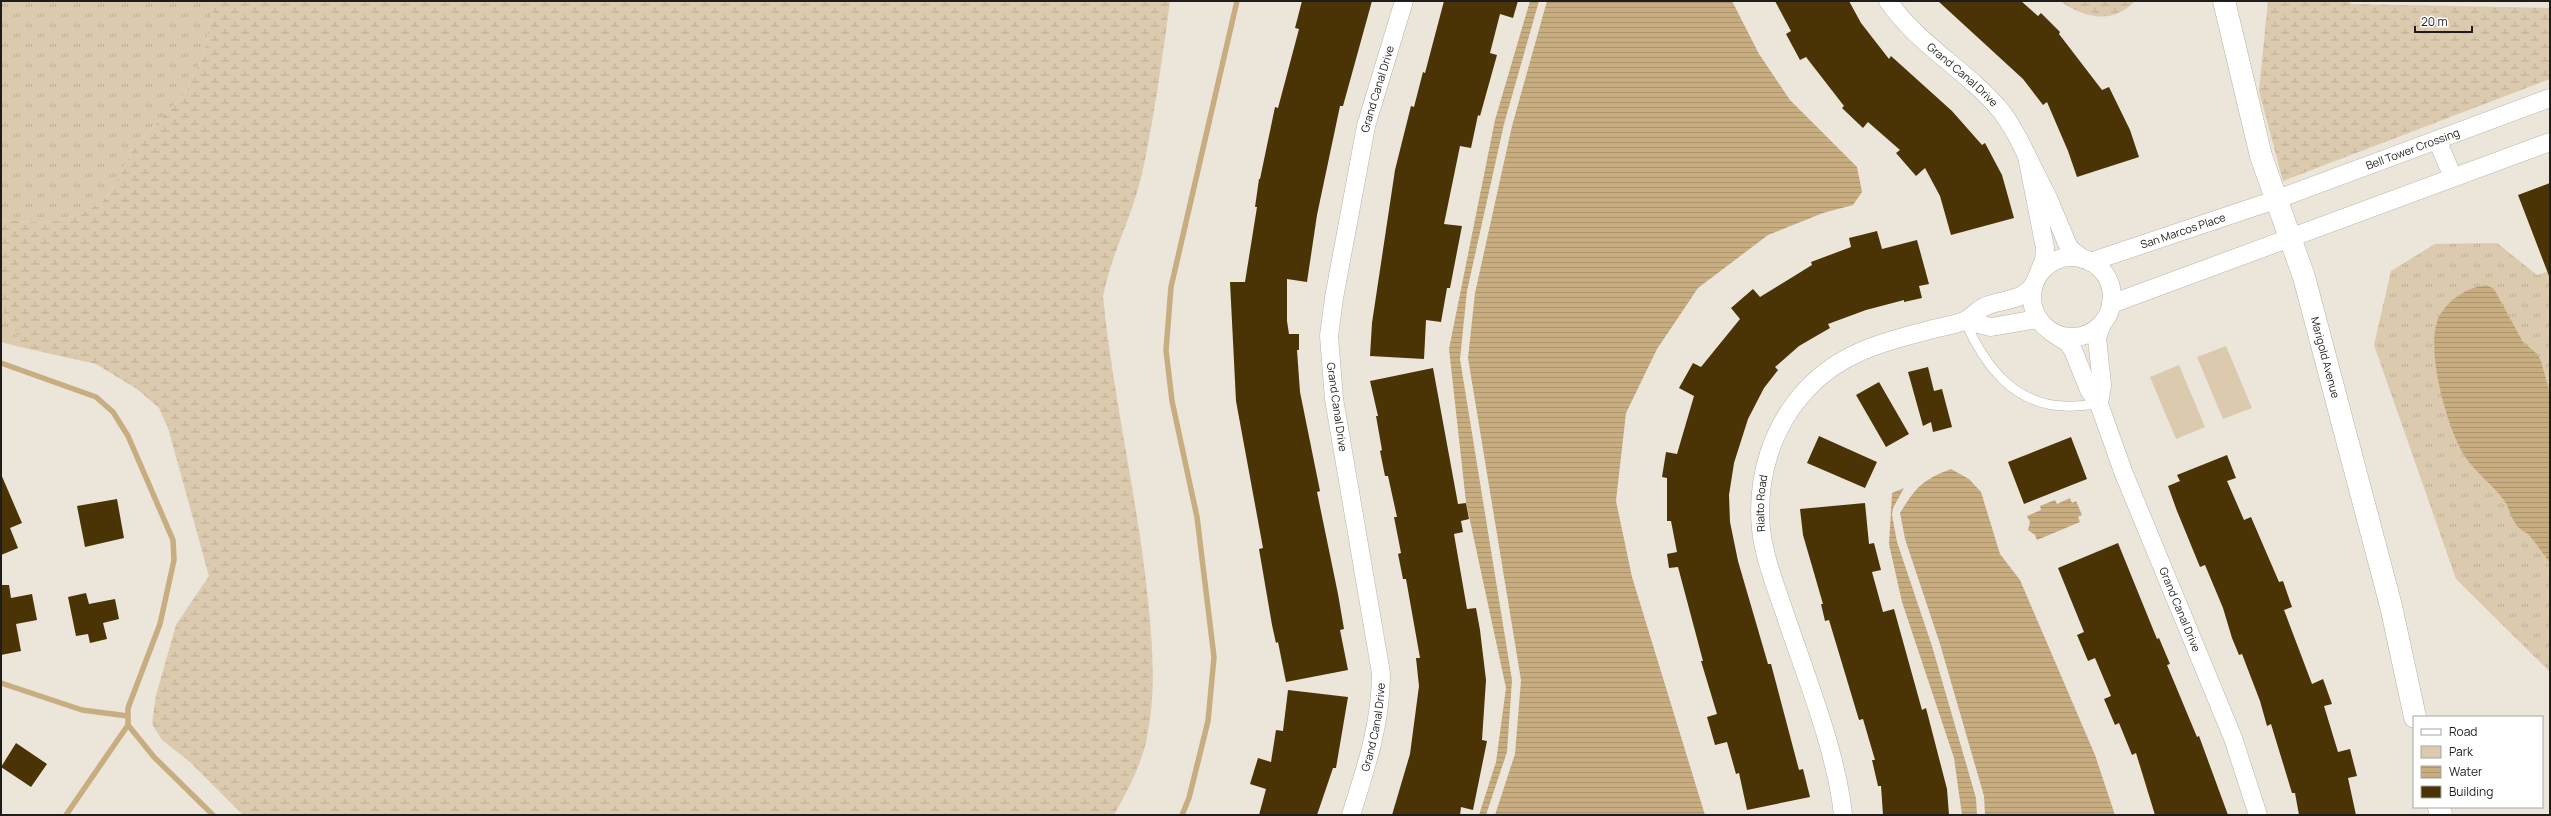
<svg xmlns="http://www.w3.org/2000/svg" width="2551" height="816" font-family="Manrope,sans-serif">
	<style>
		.grass { fill: url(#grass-tufts) }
		.wetland { fill: url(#wetland-marsh) }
		.green { fill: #dbcaae }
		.water { fill: url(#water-rules) }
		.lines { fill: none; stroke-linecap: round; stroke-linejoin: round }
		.stream { stroke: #c8ad81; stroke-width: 5.5 }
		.building { fill: #4a3406 }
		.lane-casing { stroke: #bab3a9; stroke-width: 10 }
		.street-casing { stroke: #bab3a9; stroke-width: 19 }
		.secondary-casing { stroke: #bab3a9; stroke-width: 23 }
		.lane { stroke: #fff; stroke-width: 9 }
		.street { stroke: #fff; stroke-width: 18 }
		.secondary { stroke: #fff; stroke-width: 22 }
		.labels { text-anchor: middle; stroke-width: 4; stroke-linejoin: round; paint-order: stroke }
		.street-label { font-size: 11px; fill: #1f1d19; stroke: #fff }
	</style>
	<defs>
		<pattern id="grass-tufts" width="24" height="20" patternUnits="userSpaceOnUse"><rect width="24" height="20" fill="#dbcaae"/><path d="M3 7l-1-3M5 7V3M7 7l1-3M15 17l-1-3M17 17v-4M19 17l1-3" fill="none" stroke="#bcad95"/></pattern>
		<pattern id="wetland-marsh" width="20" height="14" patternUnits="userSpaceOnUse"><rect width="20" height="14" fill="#dbcaae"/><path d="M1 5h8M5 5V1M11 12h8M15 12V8" fill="none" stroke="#bcad95"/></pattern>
		<pattern id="water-rules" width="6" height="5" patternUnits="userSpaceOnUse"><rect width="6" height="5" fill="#c8ad81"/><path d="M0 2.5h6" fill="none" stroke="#ab946f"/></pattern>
	</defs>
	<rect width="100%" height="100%" fill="#ece5da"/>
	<path class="grass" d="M1 1H214L204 53 186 92 133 149 112 190 101 203 80 214 49 223 1 220Z
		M2497 243 2537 275 2550 271V672L2456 579 2374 345 2391 271 2435 244Z
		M1 309 16 332 20 347 1 342Z"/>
	<path class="wetland" d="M214 1H1170C1162 60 1154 120 1141 178 1131 219 1110 257 1103 297 1113 395 1136 492 1147 590 1152 639 1157 688 1147 737 1142 764 1127 792 1114 815H243L190 762 162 740 152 724 156 695 176 625 209 576 168 428 159 408 137 389 96 364 20 347 16 332 1 309V220L49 223 80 214 101 203 112 190 133 149 186 92 204 53Z
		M2060 1H2135C2113 25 2084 18 2060 1Z
		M2268 1H2347L2352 4 2550 8V79L2283 181 2259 91Z"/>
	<path class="green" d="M2226 346 2252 408 2223 419 2197 357Z
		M2179 365 2205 427 2176 439 2150 377Z"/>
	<path class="water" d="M1530 1H1539L1504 124 1467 291 1460 359 1512 680 1507 752 1486 815H1479L1496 762 1506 688 1466 502 1449 349 1495 120Z
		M1547 1H1732L1759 54 1790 100 1857 167 1862 192 1853 205 1823 213 1768 235 1698 288 1657 349 1626 413 1616 501 1632 577 1705 815H1495L1515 754 1521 680 1468 358 1475 293 1512 126Z
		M2486 285 2494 289 2523 342 2537 354 2541 361 2550 394V563C2543 554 2536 543 2528 534 2525 532 2521 530 2518 527 2511 519 2510 509 2504 500 2492 484 2475 472 2464 455 2447 428 2423 344 2440 315 2450 298 2467 288 2486 285Z
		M1951 469 1969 479 1981 492 2000 554 2020 580 2095 755 2115 815H1985L1984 796 1940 644 1905 539 1900 513C1916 487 1922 480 1951 469Z
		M1904 488 1893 508 1892 515 1897 542 1932 646 1976 798 1977 815H1962L1954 758 1902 602 1889 544 1892 493Z
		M2070 498 2072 503 2076 501 2082 515 2078 517 2080 522 2037 540 2035 535 2028 530 2030 522 2027 516 2041 510 2040 506 2055 500 2057 504Z"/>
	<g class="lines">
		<path class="stream" d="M1 363 96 397 113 412 128 436 173 540 174 560 160 624 128 708V725L154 757 213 815
			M1 683 82 710 128 716
			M66 815 128 725
			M1182 815 1189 798 1208 721 1214 657 1197 517 1172 401 1166 350 1171 287 1237 1"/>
	</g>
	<path class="building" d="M1302 1H1372L1343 106H1340L1317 215 1307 282 1287 279V321L1289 334H1299V350H1297L1300 392 1320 491 1317 492 1338 594 1344 629 1340 630 1348 670 1286 682 1278 642 1276 643 1272 625 1259 549 1263 548 1236 401 1230 282H1245L1257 207H1255L1259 179H1260L1275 107 1278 108 1299 29 1295 28Z
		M1444 1H1518L1513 18 1500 14 1490 53 1497 55 1480 116 1478 115 1471 148 1460 146 1444 224 1462 226 1450 288H1447L1441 322 1426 320 1424 359 1370 356 1372 323 1395 170 1411 106 1414 107 1423 72 1425 73Z
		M1775 1H1849L1861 23 1889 59 1891 56 1952 111 1982 145 1985 143 2002 175 2014 218 1951 235 1940 196 1925 168 1916 176 1896 153 1900 150 1868 122 1863 128 1842 108 1844 106 1806 57 1800 60 1786 34 1791 31Z
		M1938 1H2021L2038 16 2041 13 2060 32 2059 34 2102 90 2109 87 2130 130 2139 157 2077 177 2068 151 2047 102 2043 105 2023 79Z
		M2550 183V275L2549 276 2518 195Z
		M1877 231 1882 249 1917 240 1929 284 1919 286 1922 298 1904 302V300L1866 310 1828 324 1830 328 1799 346 1775 367 1778 370 1764 388 1748 419 1734 463 1729 495 1730 522 1738 561 1768 664H1771L1799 770 1803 769 1810 797 1747 810 1739 773 1736 774 1727 742 1715 745 1707 717 1717 714 1701 661H1703L1678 567 1669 568 1667 554 1677 552 1671 521H1667V478L1662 477 1666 452 1677 454 1694 396 1679 388 1693 363 1701 367 1740 319 1731 308 1753 289 1760 297 1812 265 1811 262 1851 247 1849 238Z
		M1928 367 1934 391 1942 389 1952 427 1933 432 1931 422 1923 426 1908 372Z
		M1433 368 1458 504 1466 503 1469 519 1461 521 1463 532 1454 534 1467 609 1476 608 1480 630 1486 680 1482 740 1487 741 1473 810 1461 807 1460 815H1392L1410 754 1419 686 1416 658H1420L1406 579H1403L1398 554 1401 553 1394 517H1397L1388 476H1385L1380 451 1382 450 1376 416H1378L1370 381Z
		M1879 382 1909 434 1886 447 1856 395Z
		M1819 436 1877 462 1865 488 1807 463Z
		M2071 437 2087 479 2024 504 2008 462Z
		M2227 455 2236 478 2227 481 2244 520 2251 517 2279 582 2283 581 2292 607 2284 610 2312 684 2323 679 2332 704 2324 706 2338 752 2350 749 2357 776 2348 778 2356 815H2299L2295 793H2292L2271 724 2267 726 2260 701 2242 654 2239 655 2232 638 2223 608 2205 565 2200 567 2177 511 2168 486 2180 481 2177 475Z
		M1 474 22 523 10 528 18 548 1 555Z
		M117 499 124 538 85 547 77 506Z
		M1865 503 1869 544 1874 543 1881 570 1872 572 1883 612 1894 609 1922 710 1926 708 1947 789 1949 815H1883L1881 786H1878L1872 760H1875L1863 719 1859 720 1829 620 1825 621 1821 604H1823L1803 535 1800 509Z
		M2118 543 2157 639 2159 638 2170 664 2167 665 2197 737 2199 736 2228 815H2155L2136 753 2132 755 2119 723 2115 725 2104 699 2111 696 2095 658 2088 661 2077 635 2084 632 2058 568Z
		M1 585H9L11 598 32 594 37 620 16 624 21 651 1 655Z
		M86 593 89 604 115 599 119 619 103 623 107 639 90 643 88 634 76 636 68 597Z
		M1288 690 1348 697 1336 768H1333L1317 815H1259L1266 789 1250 784 1258 758 1271 762 1276 730 1283 731Z
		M16 743 47 764 31 787 1 767Z"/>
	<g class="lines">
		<defs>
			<path id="lane" d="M1965 321C1984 364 2013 405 2065 406 2076 407 2088 405 2099 404"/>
			<g id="street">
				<path id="s1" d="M1888 1C1918 45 1968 71 2001 111 2012 125 2020 141 2027 156"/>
				<path d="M2437 140 2453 177"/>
				<circle cx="2072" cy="297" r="40"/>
				<path id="s2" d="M2090 262 2275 200 2550 98"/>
				<path d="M2038 275 2044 260 2045 248 2027 156 2048 198 2069 248 2083 259"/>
				<path d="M2111 304 2550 142"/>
				<path d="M1965 321 1991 327 2038 319"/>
				<path id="s3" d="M2051 332 2068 343 2073 350 2089 390 2099 404 2124 474 2233 738 2258 815"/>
				<path d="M2099 404 2102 385 2097 338 2102 324"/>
				<path id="s4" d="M1351 815C1366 767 1381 724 1381 673L1334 399 1329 336 1334 298 1366 126 1404 1"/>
				<path id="s5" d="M1843 815C1836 748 1804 672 1783 608 1774 582 1764 556 1761 529 1756 478 1772 426 1807 389 1839 354 1882 342 1926 331 1938 327 1952 326 1964 321 1971 318 1977 310 1984 307 2003 298 2021 303 2034 284"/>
			</g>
			<g id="secondary">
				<path id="s6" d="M2224 1 2261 156 2304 277 2391 606 2415 717"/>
				<path d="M2439 807 2441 815"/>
			</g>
		</defs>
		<use href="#lane" class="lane-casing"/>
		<use href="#street" class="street-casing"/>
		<use href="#secondary" class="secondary-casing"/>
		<use href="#lane" class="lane"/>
		<use href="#street" class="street"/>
		<use href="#secondary" class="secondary"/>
	</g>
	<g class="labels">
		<g class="street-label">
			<text dy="4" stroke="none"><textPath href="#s1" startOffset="105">Grand Canal Drive</textPath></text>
			<text dy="4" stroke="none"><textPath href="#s4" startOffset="739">Grand Canal Drive</textPath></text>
			<text dy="4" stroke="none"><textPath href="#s2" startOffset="342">Bell Tower Crossing</textPath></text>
			<text dy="4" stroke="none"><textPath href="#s2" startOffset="98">San Marcos Place</textPath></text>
			<text dy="4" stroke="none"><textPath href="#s6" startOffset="371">Marigold Avenue</textPath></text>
			<text transform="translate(1337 407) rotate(82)" y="4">Grand Canal Drive</text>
			<text dy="4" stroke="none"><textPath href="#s5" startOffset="324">Rialto Road</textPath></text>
			<text dy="4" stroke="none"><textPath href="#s3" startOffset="310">Grand Canal Drive</textPath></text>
			<text dy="4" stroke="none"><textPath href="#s4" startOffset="91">Grand Canal Drive</textPath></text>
		</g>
	</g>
	<rect width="2551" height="816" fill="none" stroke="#1f1d19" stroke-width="4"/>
	<rect x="2413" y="716" width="130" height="92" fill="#ffffff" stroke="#a5a5a3"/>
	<rect x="2421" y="729" width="20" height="6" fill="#ffffff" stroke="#a5a5a3"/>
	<text x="2449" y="736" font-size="12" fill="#1f1d19">Road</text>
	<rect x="2421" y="746" width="20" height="12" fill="#dbcaae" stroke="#a5a5a3"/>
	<text x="2449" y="756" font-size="12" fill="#1f1d19">Park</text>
	<rect x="2421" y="766" width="20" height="12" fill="url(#water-rules)" stroke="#a5a5a3"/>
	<text x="2449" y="776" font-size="12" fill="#1f1d19">Water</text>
	<rect x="2421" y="786" width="20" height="12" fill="#4a3406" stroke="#a5a5a3"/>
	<text x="2449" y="796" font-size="12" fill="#1f1d19">Building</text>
	<path d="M2415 26v6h57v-6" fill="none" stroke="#1f1d19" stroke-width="2"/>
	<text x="2421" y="26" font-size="12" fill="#1f1d19" stroke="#ffffff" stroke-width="3" paint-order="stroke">20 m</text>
</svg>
